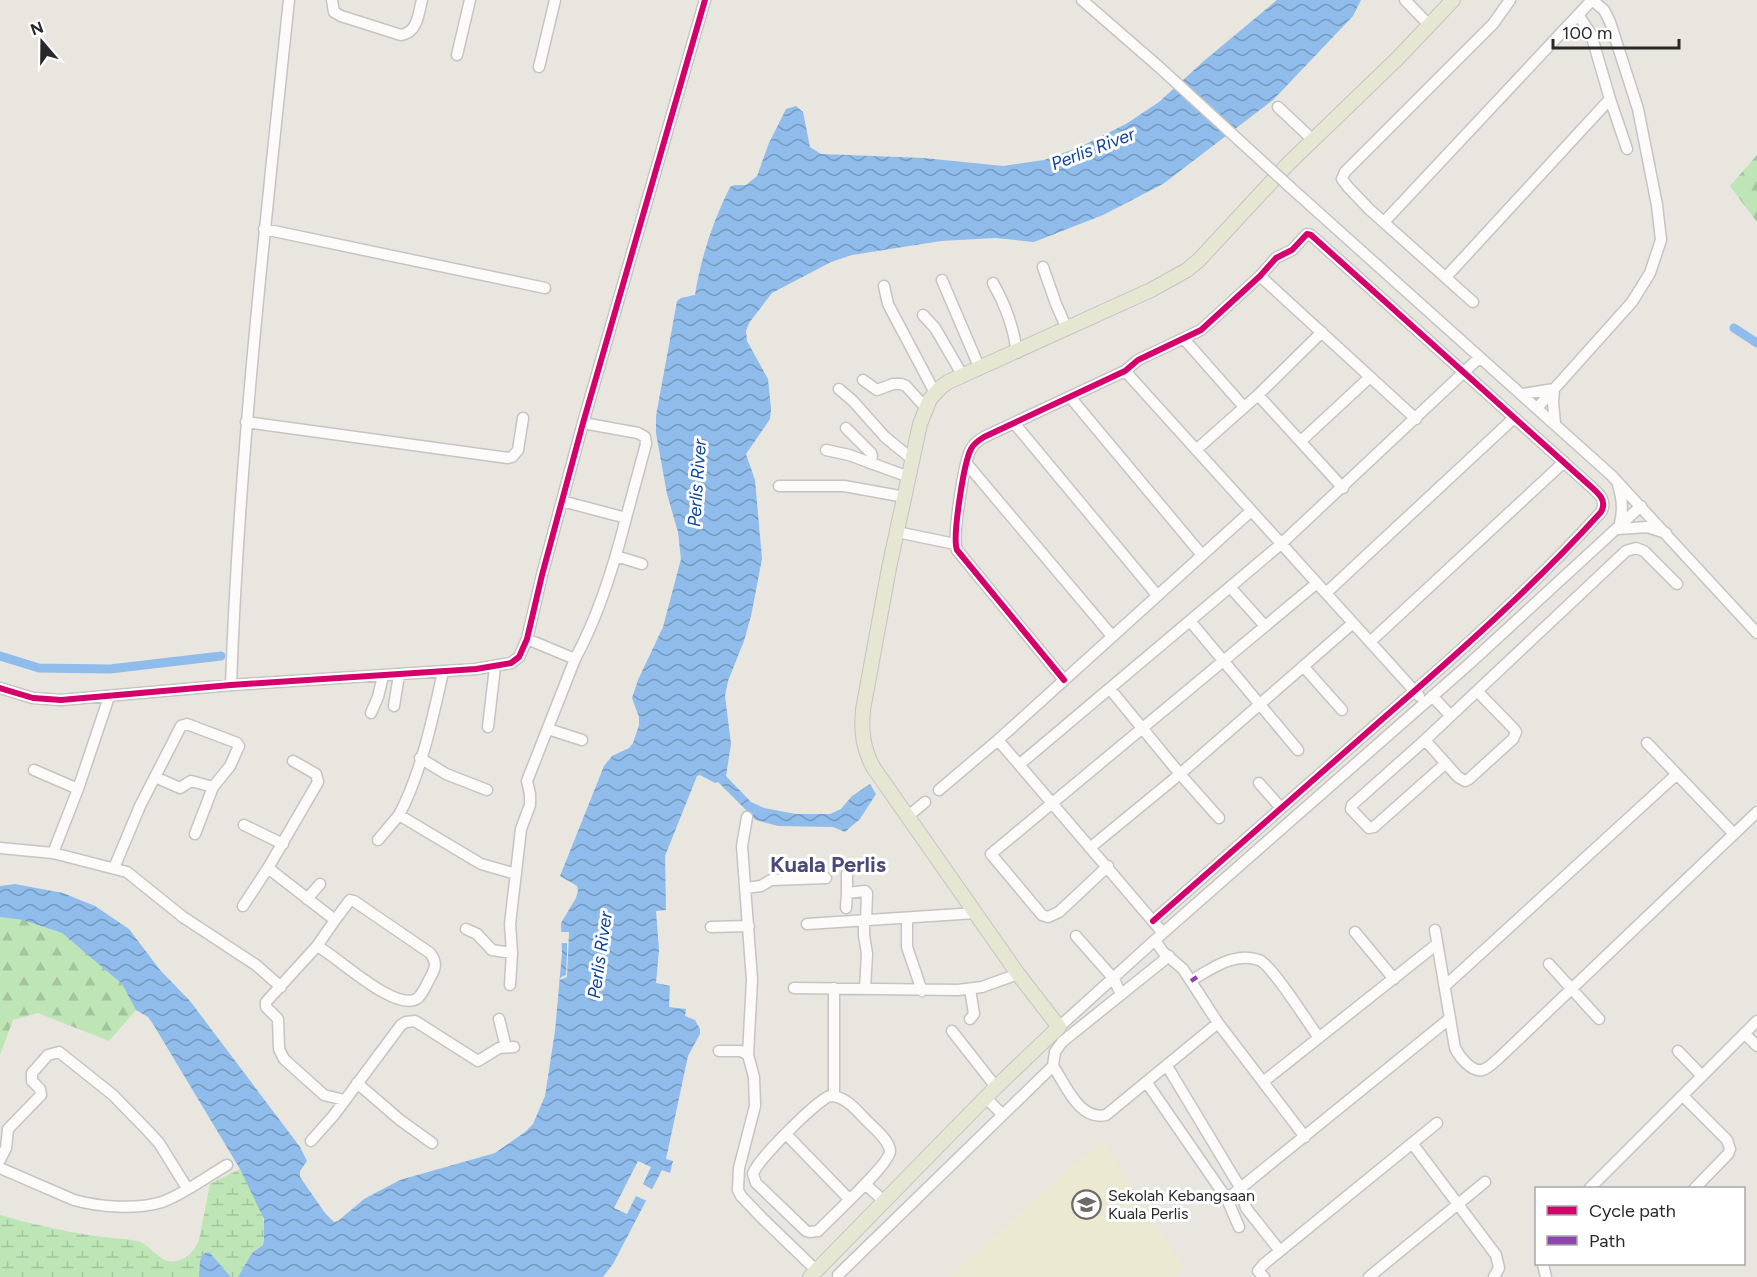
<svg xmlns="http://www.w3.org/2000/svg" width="1757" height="1277" font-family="Figtree,sans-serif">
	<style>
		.education { fill: #ebe9d2 }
		.forest { fill: url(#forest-firs) }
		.wetland { fill: url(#wetland-marsh) }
		.water { fill: url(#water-waves) }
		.pier { fill: #e8e6de }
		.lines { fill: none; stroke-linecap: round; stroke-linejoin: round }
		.canal { stroke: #8fbceb; stroke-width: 9 }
		.minor-casing { stroke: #c5c4c4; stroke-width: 13 }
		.major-casing { stroke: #c4c3c0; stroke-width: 16 }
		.minor { stroke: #fcfbfa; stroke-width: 10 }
		.major { stroke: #e6e7d2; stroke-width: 14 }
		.minor-bridge-casing { stroke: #c5c4c4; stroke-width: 13; stroke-linecap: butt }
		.minor-bridge { stroke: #fcfbfa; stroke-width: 10 }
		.quiet { stroke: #8e44ad; stroke-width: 4.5; stroke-dasharray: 9 4.5; stroke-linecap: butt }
		.cycleway-casing { stroke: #fff; stroke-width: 10 }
		.cycleway { stroke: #d6006c; stroke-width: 6 }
		.labels { text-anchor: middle; stroke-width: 6; stroke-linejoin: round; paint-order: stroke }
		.poi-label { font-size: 16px; fill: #292929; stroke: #fff; text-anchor: start }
		.water-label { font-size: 18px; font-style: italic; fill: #0a439c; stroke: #fff }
		.district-label { font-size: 22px; font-weight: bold; fill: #4c487b; stroke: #fff }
	</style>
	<defs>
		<pattern id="forest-firs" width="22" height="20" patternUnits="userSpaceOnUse" patternTransform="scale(1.5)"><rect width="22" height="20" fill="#bee5b5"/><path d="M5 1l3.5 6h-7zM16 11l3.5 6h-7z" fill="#a3c49c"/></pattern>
		<pattern id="wetland-marsh" width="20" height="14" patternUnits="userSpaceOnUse" patternTransform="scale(1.5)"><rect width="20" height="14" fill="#bee5b5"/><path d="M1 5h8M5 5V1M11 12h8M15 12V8" fill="none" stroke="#a3c49c"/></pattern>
		<pattern id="water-waves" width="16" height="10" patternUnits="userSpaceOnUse" patternTransform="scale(1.5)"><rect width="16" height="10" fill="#8fbceb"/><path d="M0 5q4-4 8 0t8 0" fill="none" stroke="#7599be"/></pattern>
	</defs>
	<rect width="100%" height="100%" fill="#e8e6de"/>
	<path class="education" d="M1102 1140 1184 1268 1176 1277H948Z"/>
	<path class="forest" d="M1757 155V222L1730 186Z
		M0 917 23 920 62 933 122 984 136 1010 109 1041 38 1013 13 1020 0 1055Z"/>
	<path class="wetland" d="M240 1169C251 1191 272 1220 262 1246L252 1253 238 1277H231L209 1252 199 1277H0V1215C31 1224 63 1231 95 1236 109 1238 123 1238 137 1241 152 1245 160 1265 176 1261 188 1259 195 1250 199 1240L210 1184Z"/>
	<path class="water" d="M1277 0H1361L1353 16 1273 100 1163 184 1103 215 1034 242 995 238 941 241 852 255 831 262 772 293 749 323 746 331 747 341 768 379 771 409 770 419 746 454 755 480 762 559 751 616 744 641 728 681 725 696 731 744 726 776 751 802 764 808 796 814H830L841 809 852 796 870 784 876 794 860 819 845 832 833 827 778 826 756 820 718 782 715 783 700 775 697 776 665 856 666 910 656 911 659 950 656 983 670 986 669 1007 686 1009 685 1016 695 1020 700 1029V1034L688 1056 666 1159 673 1161 670 1173 662 1170 613 1264 603 1277H238L252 1253 263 1245 264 1240V1219L240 1169 153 1024 148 1017 136 1010 122 984 62 933 23 920 0 917V886L15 884 63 893 95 906 129 929 160 970 190 1001 300 1147 307 1161 300 1171V1177L325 1213 334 1222 338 1221 364 1199 400 1180 495 1153 525 1132 533 1124 545 1096 555 1031 562 953 561 923 576 898 578 891 577 886 560 876 604 766 612 756 629 748 633 743 639 725V717L632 698 638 680 663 627 681 559 678 532 667 494 656 433V416L677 301 681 298 695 295C701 257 713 221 730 187L735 185H746L757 176 769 143 786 109 796 106 803 112 810 147 821 154 924 158 1003 166 1044 160 1080 147 1126 124 1159 102 1205 60Z
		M209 1252 231 1277H199L200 1261 203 1254Z"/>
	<path class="pier" d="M560 932H569L567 977 560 980 561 977 566 975 567 955V943H561Z
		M638 1161 651 1167 643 1184 653 1190 647 1201 636 1196 627 1214 614 1208Z"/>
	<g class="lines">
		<path class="canal" d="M1734 328 1757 343
			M0 656 39 668 110 669 221 656"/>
		<defs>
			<path id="minor" d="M332 0 334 12 341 16 401 35C418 32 418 15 422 0
				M1082 0 1158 66
				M1405 0 1430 26
				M457 55 470 0
				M539 67 555 0
				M1610 99 1627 149
				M1278 107 1313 140
				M1290 187 1611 475 1757 633
				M1384 222 1592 0
				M264 229 545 288
				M1043 267 1056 304 1067 329
				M1260 276 1416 419
				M1446 277 1610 99 1591 34 1579 16
				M942 280 980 369
				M993 283C1005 304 1014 328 1017 353
				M884 286 888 304 935 393
				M1473 302 1370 210 1348 187 1342 179 1345 172 1493 24 1510 0
				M923 315 935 328 963 376
				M1184 339 1244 407
				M1125 371 1419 696
				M863 380 877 390 893 384H901L906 386 926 408
				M839 389 853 401 885 437 912 459
				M1554 389 1553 403 1555 423
				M1522 394 1554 389
				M1258 395 1343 488
				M1070 397 1202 555
				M1538 407 1632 302 1650 273 1661 240 1657 205 1638 109 1610 22 1604 10 1592 0
				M246 422 508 458 512 457 518 450 523 418
				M1014 423 1157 595
				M846 428 871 453 872 456 870 463
				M1301 441 1370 377
				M826 450 849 455 909 477
				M1196 450 1258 395 1322 332
				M967 464 1112 636
				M1618 485C1623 501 1623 512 1619 528
				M779 486H844L905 497
				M562 501 626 518 646 444 645 437 638 433 583 423
				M1619 529 1647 527 1666 533
				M897 532 955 544
				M616 556 642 564
				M1230 587 1265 626
				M1326 593 1514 418
				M1190 621 1298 750
				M527 639 575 659C599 615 614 566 626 518
				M1370 642 1564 462
				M1303 666 1342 710
				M443 672C433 717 421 774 399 815L481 864 516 874
				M1064 680 957 550C952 537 964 462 971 449 974 443 979 440 984 437L1125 371 1138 360 1201 330 1260 276 1276 258 1292 250 1307 234 1311 235 1588 484C1597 492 1608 500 1601 512 1533 587 1456 655 1379 722 1304 788 1229 854 1153 921
				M231 685C239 456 265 228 289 0
				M0 688 33 698 61 700 231 685 476 669 511 663 519 657 527 639 542 575 583 423 705 0
				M1110 689 1180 774 1219 818
				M1432 696 1450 715
				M394 706 399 675
				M371 713 378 697 383 676
				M488 727 495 667
				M548 729 582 740
				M998 740 1163 933
				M1425 740 1458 777 1465 781 1469 779 1513 739 1516 732 1514 729 1477 691
				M1647 743 1734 834
				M420 758 446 774 487 790
				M293 761 316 774 318 782 268 868 335 920 350 900 354 901 430 953C437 962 436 968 430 978 427 984 423 993 418 998 396 1014 337 956 317 946L266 1002V1007L278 1019 279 1049 284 1059 324 1095 344 1100
				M1446 763 1374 827 1369 828 1351 809 1352 805 1425 740 1626 551 1636 548 1644 551 1677 584
				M1020 764 1281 544 1479 358
				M34 770 78 789 53 853
				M155 777 180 788 191 781 213 787
				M1259 783 1281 808
				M78 789 109 697
				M939 790 998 740 1251 511
				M747 817 742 846 752 980 748 1055
				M907 817 925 802
				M244 825 283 844
				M378 840 399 815
				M1091 847 1180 774 1353 623
				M0 848 53 853 127 872 183 917 256 965 281 987
				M1108 866 1059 912 1048 917 1042 915 991 854 1317 583
				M114 868 140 806 179 730 181 726 187 724 237 743 239 746 230 766 213 787 195 834
				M847 874V893L865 891 867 893 866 921
				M745 888 761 886 771 880 826 878
				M307 899 320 884
				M243 906 268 868
				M846 908 847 893
				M907 919V947L922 991
				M864 921V935L867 954 865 989
				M807 924 976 913
				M711 927 749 926
				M466 929 477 934 492 950 512 953
				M1435 930 1455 1048C1459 1056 1471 1072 1482 1070 1488 1069 1494 1062 1499 1058L1757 812
				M1355 932 1394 979
				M1076 936 1114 979 1121 995
				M1155 940 1163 952 1183 969 1218 1023 1305 1137
				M317 946 335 920
				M1549 964 1599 1019
				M1197 977C1215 966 1237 952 1259 960 1271 964 1309 1024 1319 1038
				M510 985 512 953 510 924 521 829 530 805V794L527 781 575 659
				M1445 986 1677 774
				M794 988 958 990 982 987 1018 974
				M834 988V1096
				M970 989 974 1014 970 1019
				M499 1019 506 1047
				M1059 1027 1155 940 1468 665 1641 506
				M952 1031 996 1087
				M1745 1034 1757 1046
				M719 1051H741L748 1055 754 1077 755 1106 739 1168 738 1190 741 1196 762 1218 816 1270
				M1678 1051 1702 1076
				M1053 1066C1066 1085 1079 1121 1106 1115L1218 1023
				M1167 1066 1241 1189 1246 1208 1280 1251
				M1263 1082 1437 944
				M357 1083 400 1120 432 1143
				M1147 1083 1227 1199 1239 1227
				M830 1096C846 1096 857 1111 867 1121 875 1129 889 1140 890 1151 890 1164 830 1218 818 1231L810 1232 806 1231 756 1183 753 1174C756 1161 817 1100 830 1096Z
				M1683 1096 1727 1140 1730 1149 1728 1154 1695 1188
				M986 1098 1003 1115
				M786 1134 849 1199
				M311 1141 334 1115 401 1025 406 1022 415 1021 478 1061 499 1048 514 1047
				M1412 1143 1496 1255 1499 1268 1494 1277
				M0 1160 6 1148 8 1129 41 1095 40 1089 32 1081V1073L48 1055 59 1052 113 1095 148 1131 159 1143 187 1188
				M0 1168 74 1200C99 1207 136 1210 162 1202 184 1194 206 1177 227 1165
				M865 1184 884 1201
				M1590 1188 1757 1021
				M1227 1199 1449 1019
				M1543 1264 1546 1277
				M838 1275 1053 1066 1055 1052 1062 1042 1169 956
				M1264 1277 1258 1271 1264 1264 1437 1123
				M1369 1277 1485 1182"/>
			<path id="major" d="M810 1277 996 1087 1059 1027 1018 974 873 767C863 748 861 732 863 710L889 568 920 424 930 399 941 387 948 382 1151 290 1187 270 1199 260 1288 164 1398 58 1453 0"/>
		</defs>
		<use href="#minor" class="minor-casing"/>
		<use href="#major" class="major-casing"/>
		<use href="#minor" class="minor"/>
		<use href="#major" class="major"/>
		<defs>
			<path id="minor-bridge" d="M1158 66 1290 187"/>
		</defs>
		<use href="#minor-bridge" class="minor-bridge-casing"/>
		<use href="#minor-bridge" class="minor-bridge"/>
		<path class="quiet" d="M1191 981 1197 977"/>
		<defs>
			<path id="cycleway" d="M1064 680 957 550C952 537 964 462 971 449 974 443 979 440 984 437L1125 371 1138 360 1201 330 1260 276 1276 258 1292 250 1307 234 1311 235 1588 484C1597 492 1608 500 1601 512 1533 587 1456 655 1379 722 1304 788 1229 854 1153 921
				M0 688 33 698 61 700 231 685 476 669 511 663 519 657 527 639 542 575 583 423 705 0"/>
		</defs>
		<use href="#cycleway" class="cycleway-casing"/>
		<use href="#cycleway" class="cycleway"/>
	</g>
	<defs>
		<symbol id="school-ring" viewBox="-11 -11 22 22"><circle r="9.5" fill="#fff" stroke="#6c6b68" stroke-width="1.5"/><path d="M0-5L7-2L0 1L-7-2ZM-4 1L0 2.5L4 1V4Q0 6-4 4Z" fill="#6c6b68"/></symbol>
	</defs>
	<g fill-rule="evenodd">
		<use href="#school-ring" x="1070" y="1188" width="33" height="33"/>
	</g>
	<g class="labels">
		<g class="poi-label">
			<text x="1108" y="1201">Sekolah Kebangsaan<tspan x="1108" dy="18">Kuala Perlis</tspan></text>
		</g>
		<g class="water-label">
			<text transform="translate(1093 149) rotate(-21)" y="6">Perlis River</text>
			<text transform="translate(697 483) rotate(-86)" y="6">Perlis River</text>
			<text transform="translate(600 955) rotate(-82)" y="6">Perlis River</text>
		</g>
		<g class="district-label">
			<text x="828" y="872">Kuala Perlis</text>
		</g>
	</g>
	<rect x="1535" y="1187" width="210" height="78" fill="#ffffff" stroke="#a9a9a9" stroke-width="1.5"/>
	<rect x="1547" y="1206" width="30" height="9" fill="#d6006c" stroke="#a9a9a9" stroke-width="1.5"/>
	<text x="1589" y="1217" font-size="18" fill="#292929">Cycle path</text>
	<rect x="1547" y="1236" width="30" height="9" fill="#8e44ad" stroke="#a9a9a9" stroke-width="1.5"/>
	<text x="1589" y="1247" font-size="18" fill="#292929">Path</text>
	<g transform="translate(42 42) rotate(340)" stroke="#ffffff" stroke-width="4.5" paint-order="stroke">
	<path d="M0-4.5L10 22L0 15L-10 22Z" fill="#292929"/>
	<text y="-9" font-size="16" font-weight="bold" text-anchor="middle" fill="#292929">N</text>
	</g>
	<path d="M1553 39v9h126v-9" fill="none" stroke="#292929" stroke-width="3"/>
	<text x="1562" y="39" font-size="18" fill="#292929" stroke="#ffffff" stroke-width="4.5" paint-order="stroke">100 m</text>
</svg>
